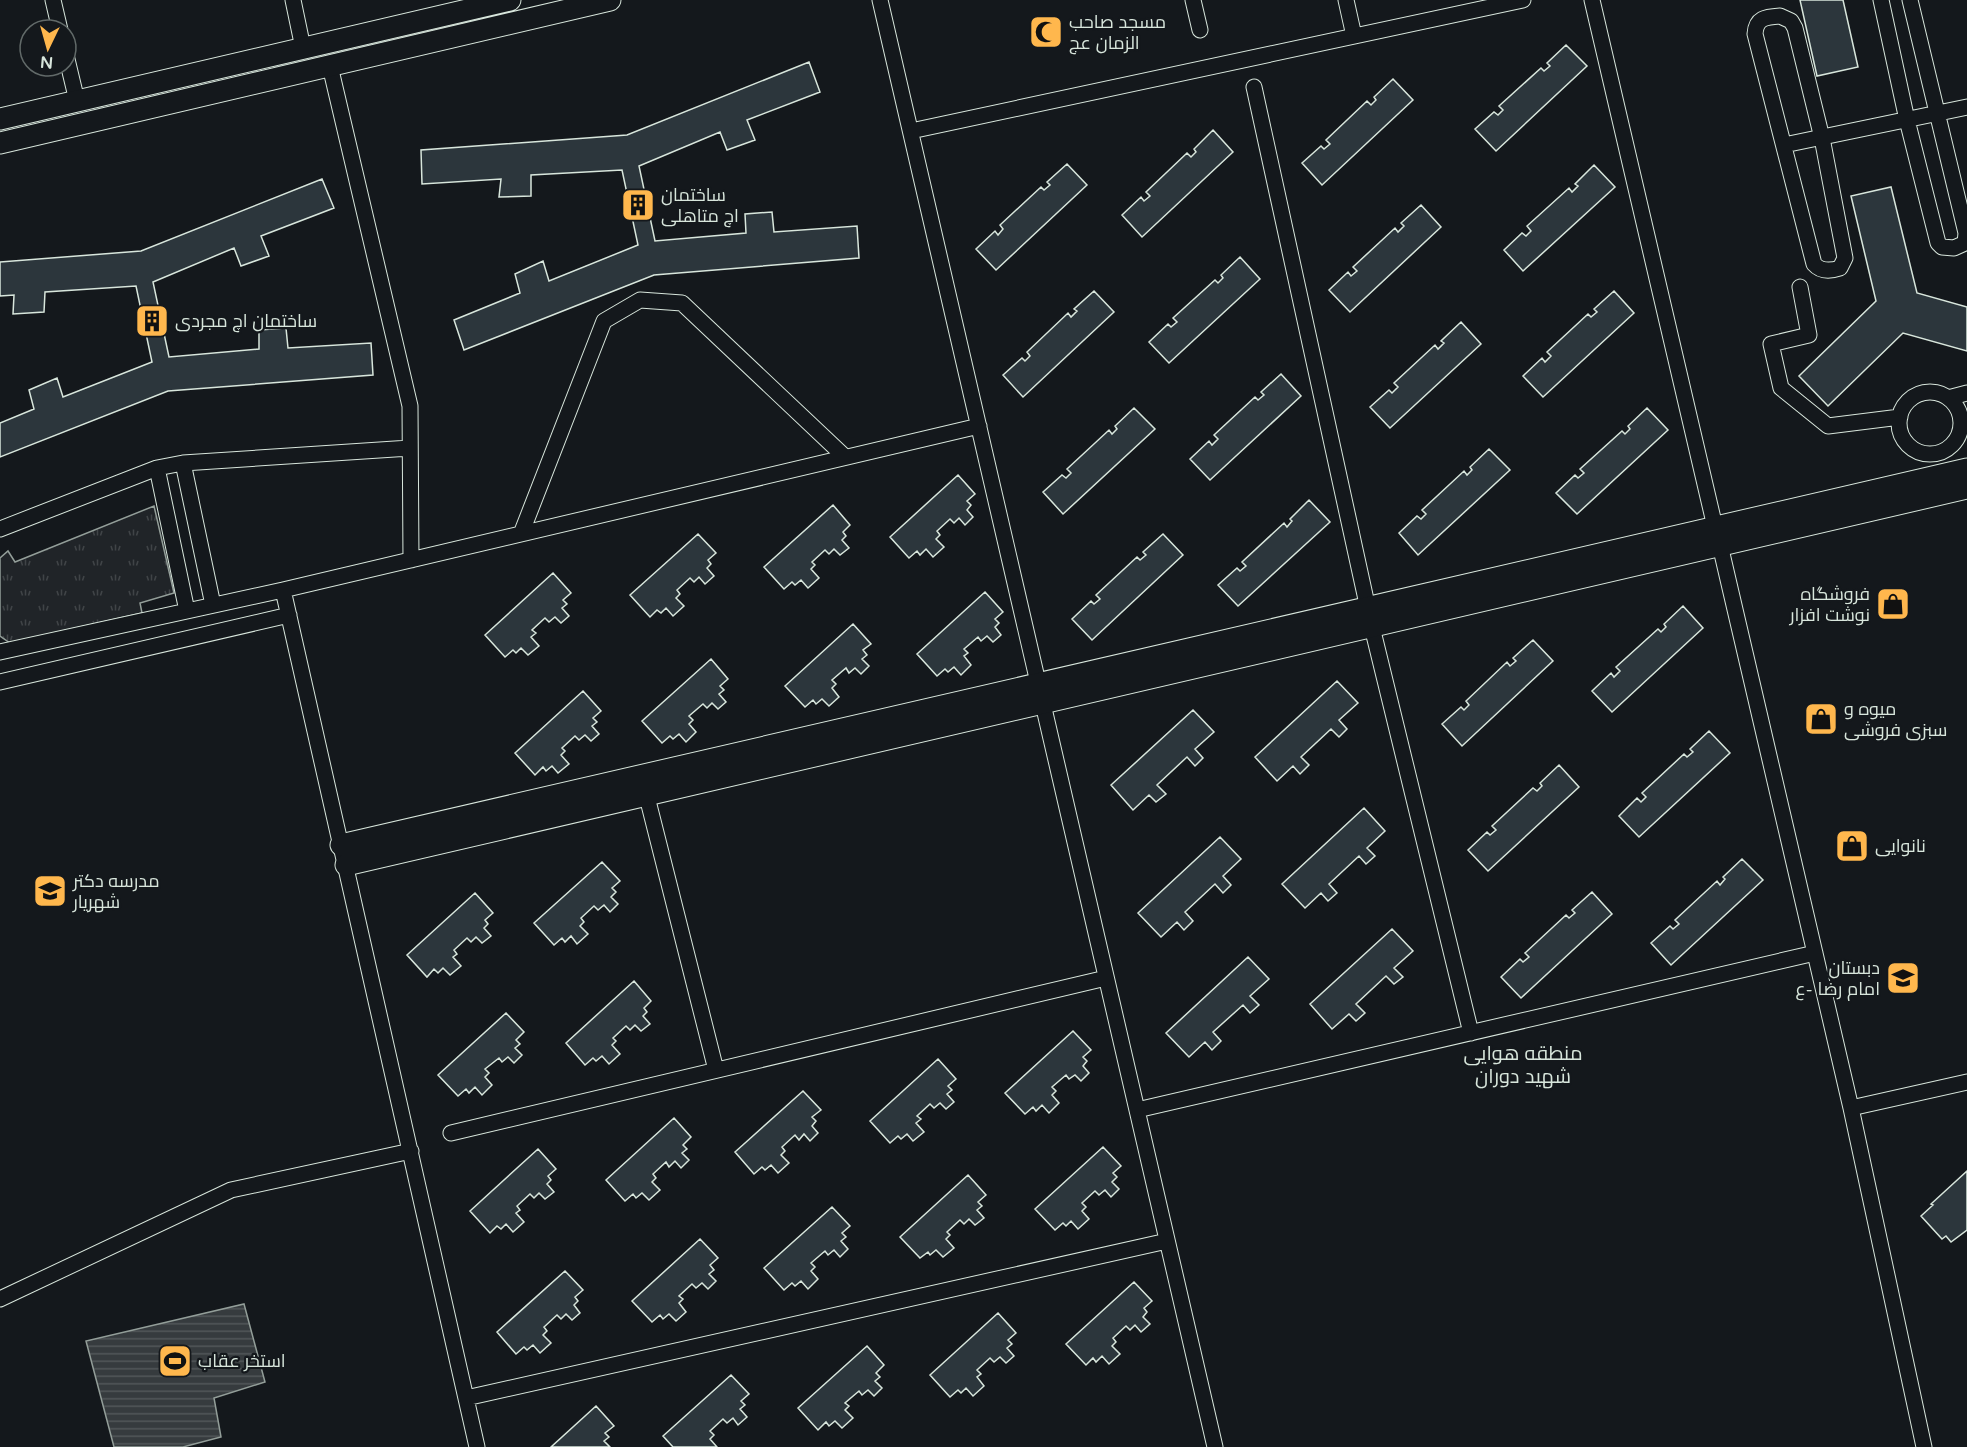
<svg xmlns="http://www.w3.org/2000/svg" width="1967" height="1447" font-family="'Varela Round',Cairo,sans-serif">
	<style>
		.grass { fill: url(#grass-tufts); stroke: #939e99; stroke-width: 1.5 }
		.water { fill: url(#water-rules); stroke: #939e99; stroke-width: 1.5 }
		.building { fill: #2c363c; stroke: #d8e6dc; stroke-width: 1.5 }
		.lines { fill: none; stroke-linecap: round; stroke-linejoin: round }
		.street-casing { stroke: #d8e6dc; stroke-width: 17 }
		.secondary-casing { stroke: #d8e6dc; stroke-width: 23 }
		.street { stroke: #14181c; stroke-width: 15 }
		.secondary { stroke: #14181c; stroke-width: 21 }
		.labels { text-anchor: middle; stroke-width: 4.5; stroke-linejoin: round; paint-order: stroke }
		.poi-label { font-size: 18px; fill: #d8e6dc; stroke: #14181c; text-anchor: start }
		.neighbourhood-label { font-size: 20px; fill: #d8e6dc; stroke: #14181c }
	</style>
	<defs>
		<pattern id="grass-tufts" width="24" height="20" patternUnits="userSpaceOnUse" patternTransform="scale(1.5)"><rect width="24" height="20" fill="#202428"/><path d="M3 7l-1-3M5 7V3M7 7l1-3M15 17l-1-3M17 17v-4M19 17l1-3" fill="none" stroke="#404447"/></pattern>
		<pattern id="water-rules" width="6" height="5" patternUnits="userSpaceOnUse" patternTransform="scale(1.5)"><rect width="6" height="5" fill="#363b3e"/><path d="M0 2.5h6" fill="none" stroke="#525759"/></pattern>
	</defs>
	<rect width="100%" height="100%" fill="#14181c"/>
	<path class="grass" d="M154 506 174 593 140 603 142 613 10 643 0 636V558L8 551 15 562Z"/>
	<path class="water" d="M244 1304 265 1382 214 1398 221 1437 183 1447H114L86 1341Z"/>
	<path class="building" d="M1800 0H1843L1858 67 1817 76Z
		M1566 45 1587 66 1496 151 1475 129 1494 112 1498 115 1503 110 1499 106 1541 68 1544 71 1550 66 1547 63Z
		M809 62 820 92 747 120 755 140 727 150 720 132 639 166 655 241 746 233 745 214 772 212 774 232 857 226 859 258 654 275 464 350 454 320 520 293 515 274 543 261 549 281 638 245 622 170 531 175V196L499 197 501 179 422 184 421 150 627 135Z
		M1393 79 1413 100 1322 185 1302 163 1321 146 1324 149 1330 144 1326 140 1367 101 1371 105 1376 100 1374 97Z
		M1213 130 1233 152 1142 237 1122 215 1141 197 1144 201 1150 196 1146 192 1187 153 1191 157 1196 152 1194 149Z
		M1067 164 1087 185 996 270 976 249 995 231 998 235 1003 229 1000 225 1041 187 1044 190 1050 185 1047 182Z
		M1594 165 1615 187 1523 271 1504 250 1522 233 1526 236 1531 231 1527 226 1569 188 1572 192 1578 186 1575 184Z
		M322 179 334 208 261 236 269 256 241 266 234 248 153 282 169 357 259 349V330L286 328 288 348 371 343 373 375 168 391 0 457V423L34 409 29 390 57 378 63 397 152 362 136 286 45 292 44 312 13 314 14 295 0 296V262L141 251Z
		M1891 187 1917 293 1967 307V351L1903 333 1828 406 1799 376 1876 301 1851 196Z
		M1421 205 1441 227 1350 312 1329 290 1348 272 1351 276 1357 271 1353 267 1395 228 1398 232 1404 226 1401 223Z
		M1240 257 1260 279 1169 363 1149 342 1168 324 1171 327 1177 322 1173 318 1215 280 1218 283 1223 278 1221 275Z
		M1094 291 1114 312 1023 397 1003 375 1022 358 1025 361 1030 356 1027 352 1068 313 1071 317 1077 311 1074 309Z
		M1614 291 1634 313 1543 397 1523 376 1542 358 1545 362 1551 356 1547 352 1588 314 1591 317 1597 312 1594 309Z
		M1461 322 1481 344 1390 428 1370 407 1389 390 1392 393 1398 387 1394 383 1435 345 1438 349 1444 343 1441 341Z
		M1281 374 1301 396 1210 480 1190 459 1209 441 1212 445 1218 439 1214 435 1255 397 1258 400 1264 395 1261 392Z
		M1134 408 1155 429 1063 514 1043 492 1062 475 1066 478 1071 473 1067 469 1109 430 1112 434 1117 429 1115 426Z
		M1647 408 1668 430 1577 514 1556 493 1575 475 1578 478 1584 473 1580 469 1622 431 1625 434 1630 429 1628 426Z
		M1489 449 1510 470 1418 555 1399 533 1417 516 1421 519 1426 514 1422 510 1464 471 1467 475 1472 470 1470 467Z
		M958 475 975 494 967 501 971 505 967 510 973 517 965 525 959 518 954 523 950 519 937 531 940 535 936 539 944 547 933 557 926 549 920 555 917 551 909 558 890 537Z
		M1309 500 1330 522 1238 606 1218 585 1237 568 1240 571 1246 566 1242 562 1284 523 1287 527 1292 521 1290 519Z
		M833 505 850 525 843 532 846 536 842 540 849 548 840 555 834 549 829 554 825 550 812 562 815 565 811 569 819 578 808 588 801 580 795 585 792 582 784 589 764 567Z
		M698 534 716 553 708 560 711 564 707 568 714 576 705 584 699 577 694 582 690 578 677 590 680 594 676 598 684 606 673 616 666 608 661 613 657 610 650 617 630 595Z
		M1163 534 1183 555 1092 640 1072 619 1091 601 1094 604 1100 599 1096 595 1137 557 1140 560 1146 555 1143 552Z
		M553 573 571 593 563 600 567 604 562 608 569 616 561 623 555 617 549 622 545 618 532 630 536 633 531 637 539 646 528 655 521 648 516 653 513 650 505 657 485 635Z
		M985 592 1003 612 995 619 999 623 995 627 1001 635 993 642 987 636 981 641 978 637 964 649 968 653 964 656 971 665 961 675 954 667 948 672 945 669 937 676 917 654Z
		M1683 606 1703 628 1612 712 1592 691 1611 673 1614 677 1620 671 1616 667 1658 629 1661 632 1666 627 1664 624Z
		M853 624 871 644 863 650 867 655 862 659 869 666 861 674 855 668 849 673 846 668 832 680 836 684 832 688 839 697 829 706 822 699 816 704 813 700 805 707 785 686Z
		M1533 640 1553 661 1462 746 1442 724 1461 707 1464 710 1469 705 1466 701 1507 662 1510 666 1516 661 1513 658Z
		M711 659 728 679 720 686 724 690 719 694 726 702 718 709 712 703 707 708 703 704 689 716 693 720 689 724 696 732 686 742 679 734 673 739 670 736 662 743 642 721Z
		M1337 681 1358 703 1339 720 1347 729 1339 737 1331 729 1301 757 1309 765 1300 774 1293 766 1277 781 1255 757Z
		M583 691 601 711 593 718 597 722 592 726 599 734 591 741 585 735 579 740 575 736 562 748 565 751 561 755 569 764 558 773 552 766 546 771 543 767 535 775 515 753Z
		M1193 710 1214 732 1195 749 1203 758 1195 766 1187 757 1157 785 1166 794 1156 802 1149 795 1133 810 1111 785Z
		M1709 731 1730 753 1639 837 1619 816 1637 798 1641 802 1646 797 1642 793 1684 754 1687 757 1693 752 1690 749Z
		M1559 765 1579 787 1488 871 1468 850 1487 832 1490 835 1496 830 1492 826 1533 788 1537 791 1542 786 1540 783Z
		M1364 808 1385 831 1367 848 1375 856 1366 864 1359 856 1329 884 1337 893 1328 901 1321 893 1305 908 1282 884Z
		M1220 837 1241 859 1223 876 1231 885 1223 893 1215 884 1185 912 1193 921 1184 930 1177 922 1161 937 1138 913Z
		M1742 859 1763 880 1671 965 1651 943 1670 926 1673 929 1679 924 1675 920 1717 881 1720 885 1725 879 1723 877Z
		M602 862 620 881 612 888 616 892 611 897 618 904 610 912 604 905 598 910 594 906 581 918 584 922 580 926 588 934 577 944 571 936 565 942 562 938 554 945 534 923Z
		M1592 892 1612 914 1521 998 1501 977 1520 959 1523 962 1529 957 1525 953 1566 915 1569 918 1575 913 1572 910Z
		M475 893 493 913 485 920 488 924 484 928 491 936 482 943 476 937 471 942 467 938 454 950 457 954 453 957 461 966 450 975 443 968 438 973 434 969 427 977 407 955Z
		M1392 929 1413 951 1394 968 1403 977 1394 984 1386 976 1356 1004 1365 1013 1356 1021 1349 1014 1332 1029 1310 1004Z
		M1248 957 1269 979 1250 996 1259 1005 1250 1013 1243 1005 1213 1032 1221 1041 1212 1050 1205 1042 1189 1057 1166 1033Z
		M634 981 651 1001 644 1008 647 1012 643 1016 650 1024 641 1031 635 1025 630 1030 626 1026 613 1038 616 1041 612 1045 620 1054 609 1064 602 1056 596 1061 593 1058 585 1065 566 1043Z
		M506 1013 524 1032 516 1040 520 1044 515 1048 522 1055 514 1063 508 1057 502 1062 499 1058 485 1069 489 1073 485 1077 492 1085 482 1095 475 1087 469 1093 466 1089 458 1096 438 1075Z
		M1073 1031 1091 1050 1083 1057 1087 1061 1083 1066 1089 1073 1081 1081 1075 1075 1069 1079 1066 1075 1052 1087 1056 1091 1052 1095 1059 1103 1049 1113 1042 1105 1036 1111 1033 1107 1025 1114 1005 1093Z
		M938 1059 956 1079 948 1086 952 1090 947 1094 954 1102 946 1109 940 1103 934 1108 930 1104 917 1116 921 1119 916 1123 924 1132 913 1141 907 1134 901 1139 898 1136 890 1143 870 1121Z
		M803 1091 821 1110 812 1117 816 1121 812 1126 818 1133 810 1141 804 1134 799 1140 795 1135 782 1147 785 1151 781 1155 789 1163 778 1173 771 1165 765 1170 762 1167 754 1174 735 1152Z
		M674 1118 691 1137 683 1145 687 1149 682 1153 689 1160 681 1168 675 1161 669 1167 666 1162 653 1174 656 1178 652 1182 660 1190 649 1200 642 1193 636 1198 633 1194 625 1201 606 1180Z
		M1103 1147 1121 1166 1113 1173 1117 1177 1112 1182 1119 1189 1111 1197 1105 1190 1099 1195 1095 1191 1082 1203 1086 1207 1082 1211 1089 1219 1078 1229 1071 1221 1066 1226 1063 1223 1055 1230 1035 1209Z
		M538 1149 556 1169 548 1176 551 1180 547 1184 554 1192 545 1199 539 1193 534 1198 530 1194 517 1206 520 1210 516 1213 524 1222 513 1232 506 1224 501 1229 497 1226 490 1233 470 1211Z
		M1967 1171V1230L1951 1242 1946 1236 1942 1239 1921 1216 1933 1205 1931 1204Z
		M968 1175 986 1195 978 1202 982 1206 977 1210 984 1218 975 1225 969 1219 964 1224 960 1220 947 1232 950 1235 946 1239 954 1248 943 1257 936 1250 930 1255 928 1252 920 1258 900 1237Z
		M832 1207 850 1226 842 1233 846 1237 841 1241 848 1249 840 1257 834 1250 828 1255 825 1251 811 1263 815 1267 811 1271 818 1279 808 1289 801 1281 795 1286 792 1283 784 1290 764 1268Z
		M700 1239 718 1258 710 1265 714 1270 709 1274 716 1281 708 1289 702 1283 696 1288 692 1284 679 1296 683 1299 679 1303 686 1312 676 1321 669 1314 663 1319 660 1315 652 1322 632 1301Z
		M565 1271 583 1290 575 1297 578 1301 574 1305 580 1313 572 1320 566 1314 561 1319 557 1315 544 1327 547 1331 543 1335 551 1343 540 1353 533 1345 527 1350 524 1347 516 1354 497 1332Z
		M1134 1282 1152 1301 1144 1308 1147 1312 1143 1317 1150 1324 1141 1332 1135 1325 1130 1330 1126 1326 1113 1338 1116 1342 1112 1346 1120 1354 1109 1364 1102 1356 1096 1362 1093 1358 1086 1365 1066 1344Z
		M998 1313 1016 1333 1008 1340 1012 1344 1007 1348 1014 1356 1006 1363 1000 1357 994 1362 990 1358 977 1370 981 1374 977 1377 984 1386 973 1396 966 1388 961 1393 958 1390 950 1397 930 1375Z
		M867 1346 884 1365 876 1373 880 1377 875 1381 882 1388 874 1396 868 1390 862 1395 859 1391 845 1403 849 1406 845 1410 853 1418 842 1428 835 1421 829 1426 826 1422 818 1430 798 1408Z
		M731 1375 749 1394 741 1401 745 1405 740 1409 747 1417 738 1425 733 1418 727 1423 723 1419 710 1431 714 1435 710 1439 717 1447H673L663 1436Z
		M596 1406 614 1426 605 1433 609 1437 604 1441 610 1447H551Z"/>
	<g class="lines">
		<defs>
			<path id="street" d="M53 0 60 30
				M293 0 303 48
				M880 0 1215 1447
				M1193 0 1200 30
				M1346 0 1354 36
				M1592 0 1715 527
				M1881 0 1907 120 1938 243 1942 247 1954 248 1965 243 1966 233 1910 0
				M1780 16 1791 21 1795 28 1822 138 1845 258 1840 268C1831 271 1821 272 1814 264L1755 34C1756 18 1765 17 1780 16Z
				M66 55 77 101
				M330 66 410 406 411 560
				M1254 87 1372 627 1471 1033
				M911 131 1523 0
				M1784 145 1967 107
				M1800 287 1809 335 1771 344 1781 388 1828 426 1900 417
				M1899 423a31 31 0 1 1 62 0a31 31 0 1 1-62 0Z
				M1948 398 1967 393
				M183 463 213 605
				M157 468 187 611
				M0 529 157 468 183 463 410 448
				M521 534 604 321 640 300 682 303 845 457
				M1720 545 1851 1108 1924 1447
				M283 590 477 1447
				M0 652 283 590 979 426
				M0 682 289 615
				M644 785 716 1070
				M1851 1108 1967 1082
				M1137 1110 1815 953
				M451 1133 1106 978
				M0 1299 231 1190 411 1151
				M466 1398 1167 1241"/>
			<path id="secondary" d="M0 119 510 0
				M0 143 610 0
				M341 845 1967 469
				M346 865 1967 488"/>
		</defs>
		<use href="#street" class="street-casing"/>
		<use href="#secondary" class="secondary-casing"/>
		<use href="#street" class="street"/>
		<use href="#secondary" class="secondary"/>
	</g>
	<defs>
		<symbol id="mosque-square" viewBox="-11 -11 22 22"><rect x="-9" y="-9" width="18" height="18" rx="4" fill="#ffb74d" stroke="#14181c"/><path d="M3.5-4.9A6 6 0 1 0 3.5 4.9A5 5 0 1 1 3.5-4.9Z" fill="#111"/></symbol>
		<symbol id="building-square" viewBox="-11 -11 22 22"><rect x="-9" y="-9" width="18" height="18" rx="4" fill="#ffb74d" stroke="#14181c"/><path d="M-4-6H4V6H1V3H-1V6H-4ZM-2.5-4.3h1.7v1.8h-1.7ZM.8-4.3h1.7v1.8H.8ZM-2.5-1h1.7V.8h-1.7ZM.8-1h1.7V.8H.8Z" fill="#111"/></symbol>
		<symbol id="shop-square" viewBox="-11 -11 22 22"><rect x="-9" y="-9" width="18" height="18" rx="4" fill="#ffb74d" stroke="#14181c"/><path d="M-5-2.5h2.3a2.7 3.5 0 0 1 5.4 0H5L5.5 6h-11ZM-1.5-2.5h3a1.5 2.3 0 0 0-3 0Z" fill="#111"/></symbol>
		<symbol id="school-square" viewBox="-11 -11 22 22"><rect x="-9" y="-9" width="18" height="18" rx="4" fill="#ffb74d" stroke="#14181c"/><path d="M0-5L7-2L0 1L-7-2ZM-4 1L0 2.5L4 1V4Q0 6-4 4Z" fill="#111"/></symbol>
		<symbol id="stadium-square" viewBox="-11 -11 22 22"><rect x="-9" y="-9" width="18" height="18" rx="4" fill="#ffb74d" stroke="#14181c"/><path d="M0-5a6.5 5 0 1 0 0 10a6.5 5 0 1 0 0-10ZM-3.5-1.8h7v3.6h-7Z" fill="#111"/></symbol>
	</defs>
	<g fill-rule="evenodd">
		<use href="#mosque-square" x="1027" y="13" width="38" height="38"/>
		<use href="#building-square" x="619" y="186" width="38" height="38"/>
		<use href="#building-square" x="133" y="302" width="38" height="38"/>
		<use href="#shop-square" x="1874" y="585" width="38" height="38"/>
		<use href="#shop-square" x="1802" y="700" width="38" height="38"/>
		<use href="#shop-square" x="1833" y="827" width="38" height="38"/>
		<use href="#school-square" x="31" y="872" width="38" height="38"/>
		<use href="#school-square" x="1884" y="959" width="38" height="38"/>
		<use href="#stadium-square" x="156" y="1342" width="38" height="38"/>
	</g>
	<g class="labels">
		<g class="poi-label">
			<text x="1069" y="28">مسجد صاحب<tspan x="1069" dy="21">الزمان عج</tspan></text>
			<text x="661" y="201">ساختمان<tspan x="661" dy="21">اچ متاهلی</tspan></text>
			<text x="175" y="327">ساختمان اچ مجردی</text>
			<text x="1870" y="600" text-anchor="end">فروشگاه<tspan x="1870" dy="21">نوشت افزار</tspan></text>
			<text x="1844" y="715">میوه و<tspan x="1844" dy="21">سبزی فروشی</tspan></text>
			<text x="1875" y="852">نانوایی</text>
			<text x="73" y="887">مدرسه دکتر<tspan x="73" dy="21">شهریار</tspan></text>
			<text x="1880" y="974" text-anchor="end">دبستان<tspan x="1880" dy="21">امام رضا -ع</tspan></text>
			<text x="198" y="1367">استخر عقاب</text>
		</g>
		<g class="neighbourhood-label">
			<text x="1523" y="1060">منطقه هوایی<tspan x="1523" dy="23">شهید دوران</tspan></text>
		</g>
	</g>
	<g transform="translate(48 48) rotate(185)"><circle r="28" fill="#14181c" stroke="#626a69" stroke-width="1.5"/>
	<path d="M0-4.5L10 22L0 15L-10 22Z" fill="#ffb74d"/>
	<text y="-9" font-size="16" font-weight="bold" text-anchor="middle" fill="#d8e6dc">N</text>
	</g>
</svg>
